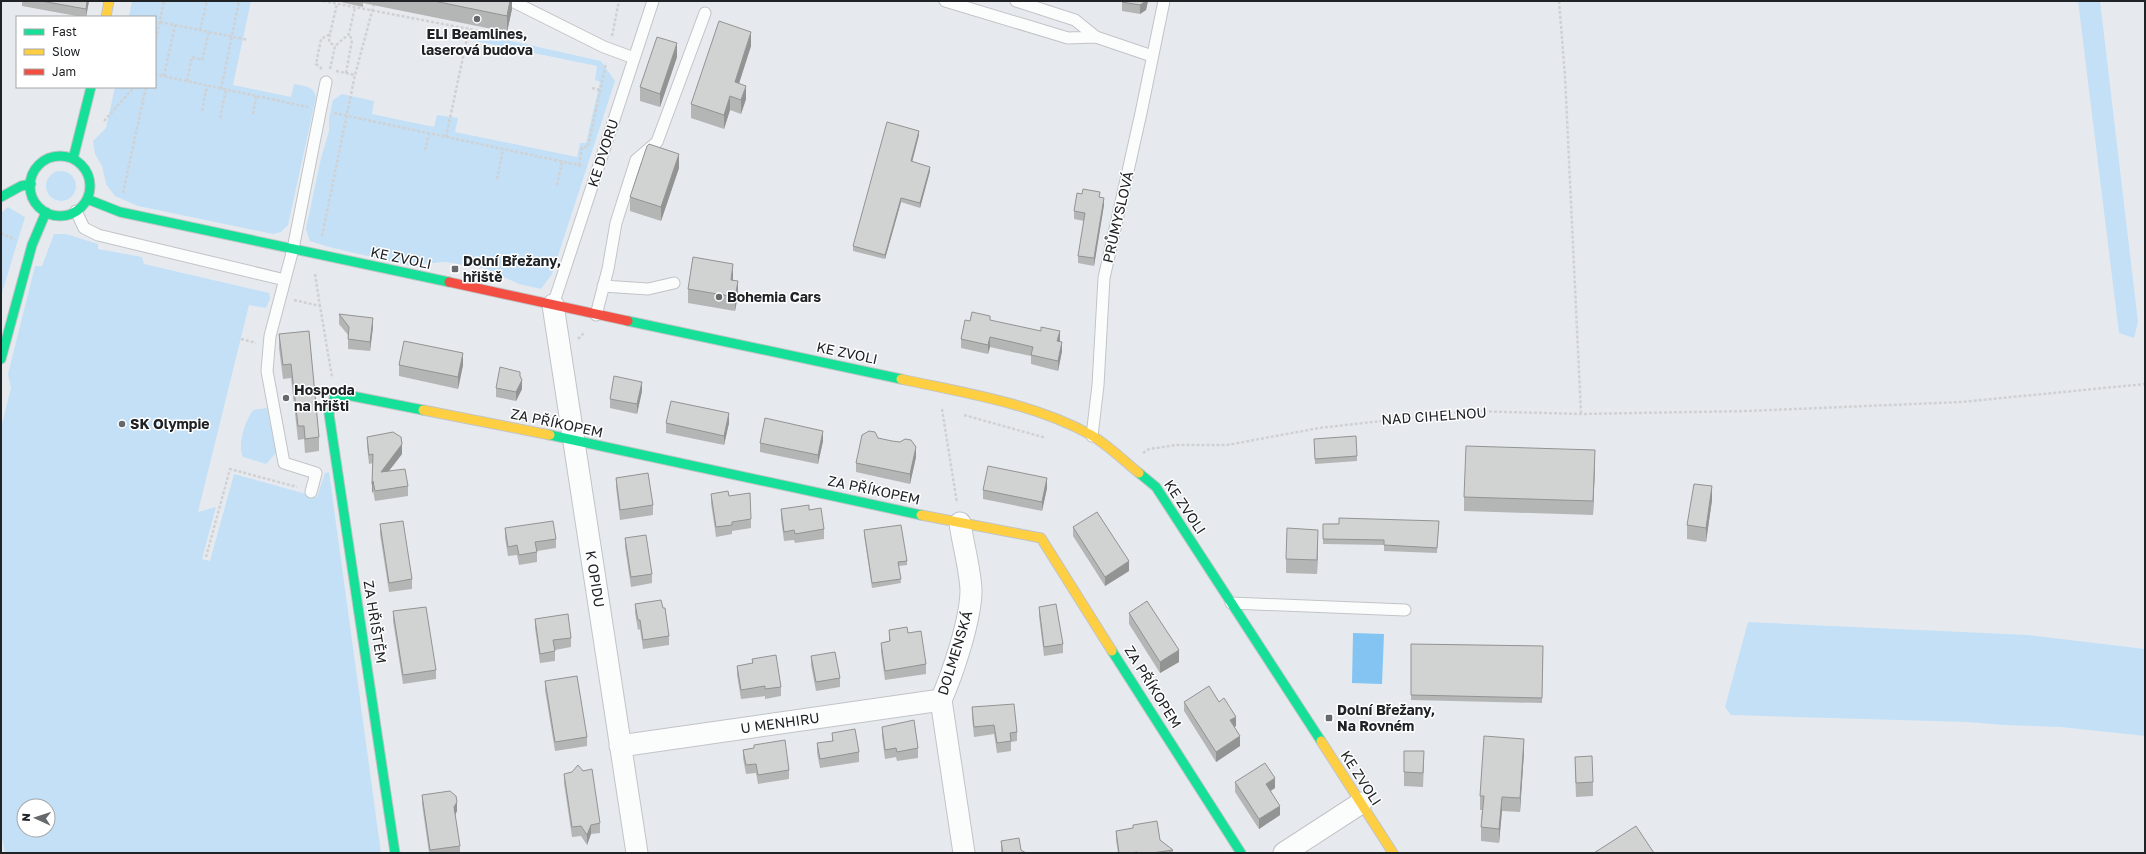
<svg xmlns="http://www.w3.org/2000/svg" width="2146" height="854" font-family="'Golos Text',sans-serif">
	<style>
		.green { fill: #c3e0f7; fill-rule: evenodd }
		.water { fill: #84c4f2 }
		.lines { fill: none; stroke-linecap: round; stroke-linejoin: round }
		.lane-casing { stroke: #c1c4c7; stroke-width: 13 }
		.street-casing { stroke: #c1c4c7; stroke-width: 23 }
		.fast-casing { stroke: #c1c4c7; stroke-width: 11 }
		.slow-casing { stroke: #c1c4c7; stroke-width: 11 }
		.jam-casing { stroke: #c1c4c7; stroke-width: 11 }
		.path { stroke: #d0d1d3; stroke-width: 2.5; stroke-dasharray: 3 2; stroke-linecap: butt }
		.lane { stroke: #fbfcfc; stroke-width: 11 }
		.street { stroke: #fbfcfc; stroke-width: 21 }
		.fast { stroke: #16e098; stroke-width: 9 }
		.slow { stroke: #ffcf43; stroke-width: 9 }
		.jam { stroke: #f24e42; stroke-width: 9 }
		.wall { fill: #b4b5b5 }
		.shaded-wall { fill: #929393 }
		.building { fill: #d1d2d2; stroke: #929393 }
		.poi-dot { fill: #65696c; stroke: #fff; stroke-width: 1.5 }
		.labels { text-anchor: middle; stroke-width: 3; stroke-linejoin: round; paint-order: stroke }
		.poi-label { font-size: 14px; font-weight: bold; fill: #202326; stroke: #fff; text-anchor: start }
		.street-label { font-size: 14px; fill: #202326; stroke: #fff }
	</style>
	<rect width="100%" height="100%" fill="#e6eaee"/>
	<path class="green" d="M132 1H251L233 85 291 97 294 84C304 86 314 86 316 97L288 225 281 232 273 234 138 206 115 196 106 184 102 166 95 154 93 141 106 128 115 87H155V17H129Z
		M2078 1H2100L2138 322 2134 338 2119 333Z
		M476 33 601 61 615 81 552 274 541 289 519 284 484 268 446 262 407 265 329 247 310 241 306 229 321 158 329 131V118L333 100 342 94 374 101 372 114 434 127 437 115 458 118 455 132 577 157 580 143H586L600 82 595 80 597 66 475 41Z
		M46 186a15 15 0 1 1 30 0a15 15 0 1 1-30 0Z
		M8 207 25 217 1 296V213Z
		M54 234H66L98 244V249L142 257 144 264 269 293 270 299 266 308 249 305 198 512 216 507 202 559 210 561 234 474 317 497 325 473 329 472 381 853H5L1 832V428L11 388 8 374 35 266H42ZM24 806H48V830H24Z
		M267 408 276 453 266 464 243 457C237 444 245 422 253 410Z
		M1748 622 2028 635 2145 649V736L2061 727 2004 725 1968 722 1731 715 1725 707Z"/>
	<path class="water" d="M1353 633 1384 634 1382 684 1352 683Z"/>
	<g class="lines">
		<defs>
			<path id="lane" d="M945 1 1068 38 1096 37 1152 56
				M1016 1 1075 20 1096 37
				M514 2 604 47 634 58
				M76 211 84 228 98 235 285 280
				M603 286 648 289 674 283
				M553 305 653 1
				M596 315 608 269 616 223 636 160 657 142 705 13
				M1092 436 1098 385 1104 278 1141 113 1164 1
				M311 492 316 473 284 463 267 371 270 336 293 249 326 82
				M1231 603 1405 610"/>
			<path id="street" d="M553 305 637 853
				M960 523C963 545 970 568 971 590 971 619 953 673 941 700L964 853
				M620 746 941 700
				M1284 853 1361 803"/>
			<path id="fast" d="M30 186a30 30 0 1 1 60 0a30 30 0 1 1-60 0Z
				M73 159 91 87
				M1 197 21 186 31 184
				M87 199 120 212 449 282
				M628 321 901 379
				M1 359 32 245 46 212
				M550 435 921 515
				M1139 473 1156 487 1321 741
				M1112 651 1241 853
				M395 853 329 414 335 395 352 396 423 410"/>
			<path id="slow" d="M106 17 109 1
				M901 379C964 393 1033 403 1091 435 1108 445 1124 461 1139 473
				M423 410 550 435
				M921 515 1041 538 1112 651
				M1321 741 1393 853"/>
			<path id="jam" d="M449 282 628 321"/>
		</defs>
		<use href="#lane" class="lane-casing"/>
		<use href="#street" class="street-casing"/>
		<use href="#fast" class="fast-casing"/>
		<use href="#slow" class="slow-casing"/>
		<use href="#jam" class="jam-casing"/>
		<path class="path" d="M323 1 506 36
			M1559 1 1565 76 1581 414
			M160 22 248 40
			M200 30 207 1
			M330 34 329 42 335 46
			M612 36 619 1
			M155 44 164 1
			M322 69 316 64 321 39 330 34 337 4
			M330 69 335 46 349 34 355 7
			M336 71 355 75
			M155 73 158 75 308 107
			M346 73 352 40 349 34
			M164 76 175 25
			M187 81 192 57 202 60 209 32
			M592 88 600 90
			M221 89 239 1
			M202 111 207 86
			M334 113 583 166
			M253 114 256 96
			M220 118 226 90
			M104 121 134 87
			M446 137 469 29
			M425 150 429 133
			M579 165 582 147H588L606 63
			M497 179 503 149
			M557 185 562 162
			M123 193 146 87
			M1 233 15 240
			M322 236 355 75 374 4
			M315 274 320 306
			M294 300 320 306 332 377
			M241 339 256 343
			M578 339 585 332
			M942 409 957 503
			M964 415 1046 438
			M1143 453 1149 449 1177 445H1227L1319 428 1470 411 1581 414 1748 411 1961 402 2145 384
			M206 557 230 469 297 487"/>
		<use href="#lane" class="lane"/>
		<use href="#street" class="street"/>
		<use href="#fast" class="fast"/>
		<use href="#slow" class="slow"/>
		<use href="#jam" class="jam"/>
	</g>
	<path class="wall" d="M22 1H89L86 17H82L22 6Z
		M336 1H512V9L507 32 363 3V7Z
		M1122 1H1148L1146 10 1140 14 1122 11Z
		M751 46 739 83 746 99 741 114 730 110 724 129 691 118V104Z
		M677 57 660 107 640 101V87Z
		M919 135 912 162 930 171 920 208 901 202 885 259 853 251V246Z
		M679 168 661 221 630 211V197Z
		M1100 197 1104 205 1094 266 1078 263V256L1084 221 1074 219V211Z
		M733 278V281L738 295 735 311 688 303V289Z
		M339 314 373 327 370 351 348 349V335L339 324Z
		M990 320 1059 341 1062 351 1058 371 1031 364V356L1012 352 990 347 988 354 961 348V339L970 321Z
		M309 331 319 437V451L305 453 304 439 298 440 291 378 283 379 279 348V334Z
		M399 365H463L458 389 399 376Z
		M520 377 522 389 516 401 496 397V388Z
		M642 391 637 414 610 408V399Z
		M666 423H729L724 445 666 433Z
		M367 437 402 454 389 471 408 486V496L375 501 373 491 372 493 373 463 369 464 367 446Z
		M878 438 916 457 910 484 856 472V463Z
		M1314 439 1357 456V461L1315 464Z
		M823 441 818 464 760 452V443Z
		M1595 464 1593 515 1464 511V497Z
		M616 478 653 505V515L620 520 616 487Z
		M1047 488 1042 511 983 499V490Z
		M711 494 729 496 751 519V528L732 531V534L716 537 711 503Z
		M1712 500 1706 542 1687 539V525Z
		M781 509 809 510 824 529V539L795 543 794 540 784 541 781 518Z
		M1439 521 1437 553 1384 551V545L1323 544V524Z
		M380 524 412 579V589L389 592 380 534Z
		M1073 527 1129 571 1105 586 1073 536Z
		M505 528 556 539V548L537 551V562L519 565 517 555 508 556 505 538Z
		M864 530 907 561V565L899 566 901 583 872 588 864 535Z
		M625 538 652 574V583L631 587 625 547Z
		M1318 543 1317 574 1286 573V559Z
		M635 604 663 608 669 636V645L643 649 640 629 638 630 635 613Z
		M1039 607 1063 644V653L1044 656 1039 616Z
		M393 611 436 670V679L403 684 393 621Z
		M1129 613 1179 662 1160 673 1129 624Z
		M535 619 571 638V647L555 650V661L540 663 535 628Z
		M889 630 908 633 926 664V674L885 680 881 652V643L889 641Z
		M1411 644 1543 646 1542 703 1411 700Z
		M811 656 840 678V687L816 691 811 665Z
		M752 659 781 687V696L765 699V696L741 699 737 675V666L752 663Z
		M545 681 587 737V746L555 751 545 690Z
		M1184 702 1236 726 1234 727 1240 746 1216 762 1184 711Z
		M972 707 1017 732V741L1011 742V751L997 753 994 734 974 737 972 717Z
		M882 727 918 748V758L897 761 896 757 885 759 882 736Z
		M832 733 859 752V762L820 768 817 753V743L832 741Z
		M754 745 789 770V779L758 784 756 773 746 774 743 758V750L754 748Z
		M1524 752 1520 812 1502 811 1499 843 1481 841V827L1482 810H1480V796Z
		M1575 757 1593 782V796L1576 797 1575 771Z
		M1424 765 1423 787 1404 786V772Z
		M564 774 600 823V833L591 834 587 845 581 836 572 837 564 783Z
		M1235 782 1275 788 1271 791 1280 815 1259 829 1235 792Z
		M422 795 457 811 455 815 460 846V853H429L422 804Z
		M1133 825 1160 840 1173 850V853H1118L1116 840V831L1133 828Z
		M1001 841 1021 850 1026 853H1001Z"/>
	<path class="shaded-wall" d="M87 1H89L86 17V9Z
		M510 1H512V9L507 32V16Z
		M1146 1H1148L1146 10 1140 14V5Z
		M751 32V46L735 96V82Z
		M677 43V57L660 107V94Z
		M746 86V99L741 114V100Z
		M730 96V110L724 129V115Z
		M919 131V135L911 166V161Z
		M679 154V168L661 221V207Z
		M930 167V171L920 208V203Z
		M901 198V202L885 259V255Z
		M1104 198V205L1094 266V258Z
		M733 264V278L731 294V280Z
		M738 281V295L735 311V297Z
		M373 318V327L370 351V342Z
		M1060 331V341L1057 350V341Z
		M990 337V347L988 354V345Z
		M1062 342V351L1058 371V361Z
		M463 353V365L458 389V377Z
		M522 380V389L516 401V392Z
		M642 382V391L637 414V404Z
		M729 413V423L724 445V436Z
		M823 431V441L818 464V455Z
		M402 444V454L381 481V472Z
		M916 447V457L910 484V474Z
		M1595 450V464L1593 515V501Z
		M1047 478V488L1042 511V502Z
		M373 481V491L372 493V484Z
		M1712 486V500L1706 542V528Z
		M1318 530V543L1317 574V560Z
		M1129 561V571L1105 586V577Z
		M1179 650V662L1160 673V662Z
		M1236 717V726L1230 730V720Z
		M1240 736V746L1216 762V752Z
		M1524 739V752L1520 812V798Z
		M1275 778V788L1266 793V784Z
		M1502 797V811L1499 843V829Z
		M457 802V811L454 817V807Z
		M1280 806V815L1259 829V819Z
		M591 825V834L587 845V835Z"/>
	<path class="building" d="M41 1H87L86 9Z
		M434 1H510L507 16Z
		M1122 1H1146L1140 5 1122 2Z
		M719 21 751 32 735 82 746 86 741 100 730 96 724 115 691 104Z
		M657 37 677 43 660 94 640 87Z
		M887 122 919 131 911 161 930 167 920 203 901 198 885 255 853 246Z
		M649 144 679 154 661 207 630 197 647 146Z
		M1083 189 1100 192 1099 197 1104 198 1094 258 1078 256 1085 213 1074 211 1077 193 1082 194Z
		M693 257 733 264 731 280 738 281 735 297 688 289Z
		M972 312 990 316V320L1041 331V327L1060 331 1057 341 1062 342 1058 361 1031 355 1033 347 1012 342 990 337 988 345 961 339 965 320 970 321Z
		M339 314 373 318 370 342 348 339 349 327Z
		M309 331 319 437 305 439 304 426H298L291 364 283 365 279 334Z
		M404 341 463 353 458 377 399 365Z
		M500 367 520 372V376L522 380 516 392 496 388Z
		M614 376 642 382 637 404 610 399Z
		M671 401 729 413 724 436 666 423Z
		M765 418 823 431 818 455 760 443Z
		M869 431 875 432 878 438 892 441 900 442 905 439 911 440 916 447 910 474 856 463 862 435Z
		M393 432 401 437 402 444 381 472 405 469 408 486 375 491 373 481 372 484 373 454 369 455 367 437Z
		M1356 436 1357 456 1315 459 1314 439Z
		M1466 446 1595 450 1593 501 1464 497Z
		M988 466 1047 478 1042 502 983 490Z
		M648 473 653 505 620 510 616 478Z
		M1694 484 1712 486 1706 528 1687 525Z
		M728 491 729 496 750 493 751 519 732 522V525L716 527 711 494Z
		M809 505V510L821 508 824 529 795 534 794 530 784 532 781 509Z
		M1097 512 1129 561 1105 577 1073 527Z
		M1339 518 1439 521 1437 548 1384 545V540L1323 539V524H1339Z
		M403 521 412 579 389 583 380 524Z
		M553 521 556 539 535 542 537 552 519 555 517 545 508 547 505 528Z
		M901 525 907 561 898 562 901 579 872 583 864 530Z
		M1287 528 1318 530 1317 560 1286 559Z
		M646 535 652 574 631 577 625 538Z
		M661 600 663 608H665L669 636 643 640 640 620H638L635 604Z
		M1147 601 1179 650 1160 662 1129 613Z
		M1056 604 1063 644 1044 647 1039 607Z
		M426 607 436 670 403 675 393 611Z
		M568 614 571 638 553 640 555 651 540 654 535 619Z
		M907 627 908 633 921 631 926 664 885 671 881 643 890 641 889 630Z
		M1411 644 1543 646 1542 698 1411 695Z
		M835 652 840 678 816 682 811 656Z
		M776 655 781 687 765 689V686L741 690 737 666 753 663 752 659Z
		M577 676 587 737 555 742 545 681Z
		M1209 686 1219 702 1224 698 1236 717 1230 720 1240 736 1216 752 1184 702Z
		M1014 704 1017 732 1010 733 1011 741 997 743 994 725 974 727 972 707Z
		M914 720 918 748 897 752 896 748 885 750 882 727Z
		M855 729 859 752 820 759 817 743 833 741 832 733Z
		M1484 736 1524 739 1520 798 1502 797 1499 829 1481 827 1484 796H1480Z
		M785 740 789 770 758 775 756 764 746 765 743 750 754 748V745Z
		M1404 751H1424L1423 773 1404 772Z
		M1592 756 1593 782 1576 783 1575 757Z
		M1265 763 1275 778 1266 784 1280 806 1259 819 1235 782Z
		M578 765 583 771 592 769 600 823 591 825 587 835 581 826 572 827 564 774 572 772Z
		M450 791 456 796 457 802 454 807 460 846 430 850 422 795Z
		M1157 821 1160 840 1173 850 1152 853H1137V852L1131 853H1119L1116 831 1133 828V825Z
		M1636 826 1654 853H1594Z
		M1019 838 1021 850 1026 853H1003L1001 841Z"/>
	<g class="poi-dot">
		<circle cx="477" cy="19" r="4"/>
		<rect x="451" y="265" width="8" height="8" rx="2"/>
		<circle cx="719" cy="297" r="4"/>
		<circle cx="286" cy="398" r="4"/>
		<circle cx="122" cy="424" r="4"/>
		<rect x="1325" y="714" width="8" height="8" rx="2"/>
	</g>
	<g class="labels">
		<g class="poi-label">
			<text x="477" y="39" text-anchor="middle">ELI Beamlines,<tspan x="477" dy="16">laserová budova</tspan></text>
			<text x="463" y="266">Dolní Břežany,<tspan x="463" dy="16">hřiště</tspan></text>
			<text x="727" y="302">Bohemia Cars</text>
			<text x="294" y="395">Hospoda<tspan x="294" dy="16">na hřišti</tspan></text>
			<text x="130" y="429">SK Olympie</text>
			<text x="1337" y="715">Dolní Břežany,<tspan x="1337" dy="16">Na Rovném</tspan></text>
		</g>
		<g class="street-label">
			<text transform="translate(603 153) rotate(-72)" y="5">KE DVORU</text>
			<text transform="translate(1118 217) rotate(-77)" y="5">PRŮMYSLOVÁ</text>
			<text transform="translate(401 258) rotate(12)" y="5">KE ZVOLI</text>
			<text transform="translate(847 353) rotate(12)" y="5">KE ZVOLI</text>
			<text transform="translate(1434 416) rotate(-4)" y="5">NAD CIHELNOU</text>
			<text transform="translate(557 423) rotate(12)" y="5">ZA PŘÍKOPEM</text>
			<text transform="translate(874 490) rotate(12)" y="5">ZA PŘÍKOPEM</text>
			<text transform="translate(1185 507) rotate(56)" y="5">KE ZVOLI</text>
			<text transform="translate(595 579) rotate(81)" y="5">K OPIDU</text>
			<text transform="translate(375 622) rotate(81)" y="5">ZA HŘIŠTĚM</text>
			<text transform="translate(955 653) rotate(-73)" y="5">DOLMENSKÁ</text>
			<text transform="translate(1153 687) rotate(58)" y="5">ZA PŘÍKOPEM</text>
			<text transform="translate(780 723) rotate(-8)" y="5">U MENHIRU</text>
			<text transform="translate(1361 778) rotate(57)" y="5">KE ZVOLI</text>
		</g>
	</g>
	<rect width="2146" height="854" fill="none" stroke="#202326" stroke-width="4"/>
	<rect x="16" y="16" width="140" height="72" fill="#ffffff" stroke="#a6a7a8"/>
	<rect x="24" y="29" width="20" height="6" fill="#16e098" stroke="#a6a7a8"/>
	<text x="52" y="36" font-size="12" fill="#202326">Fast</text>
	<rect x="24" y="49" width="20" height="6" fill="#ffcf43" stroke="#a6a7a8"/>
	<text x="52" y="56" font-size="12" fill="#202326">Slow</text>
	<rect x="24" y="69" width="20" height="6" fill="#f24e42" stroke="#a6a7a8"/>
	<text x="52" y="76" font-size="12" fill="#202326">Jam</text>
	<g transform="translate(36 818) rotate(273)"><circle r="19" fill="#ffffff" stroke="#a6a7a8"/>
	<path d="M0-3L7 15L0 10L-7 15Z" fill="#65696c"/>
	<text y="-6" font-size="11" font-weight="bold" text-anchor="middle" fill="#202326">N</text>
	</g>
</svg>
